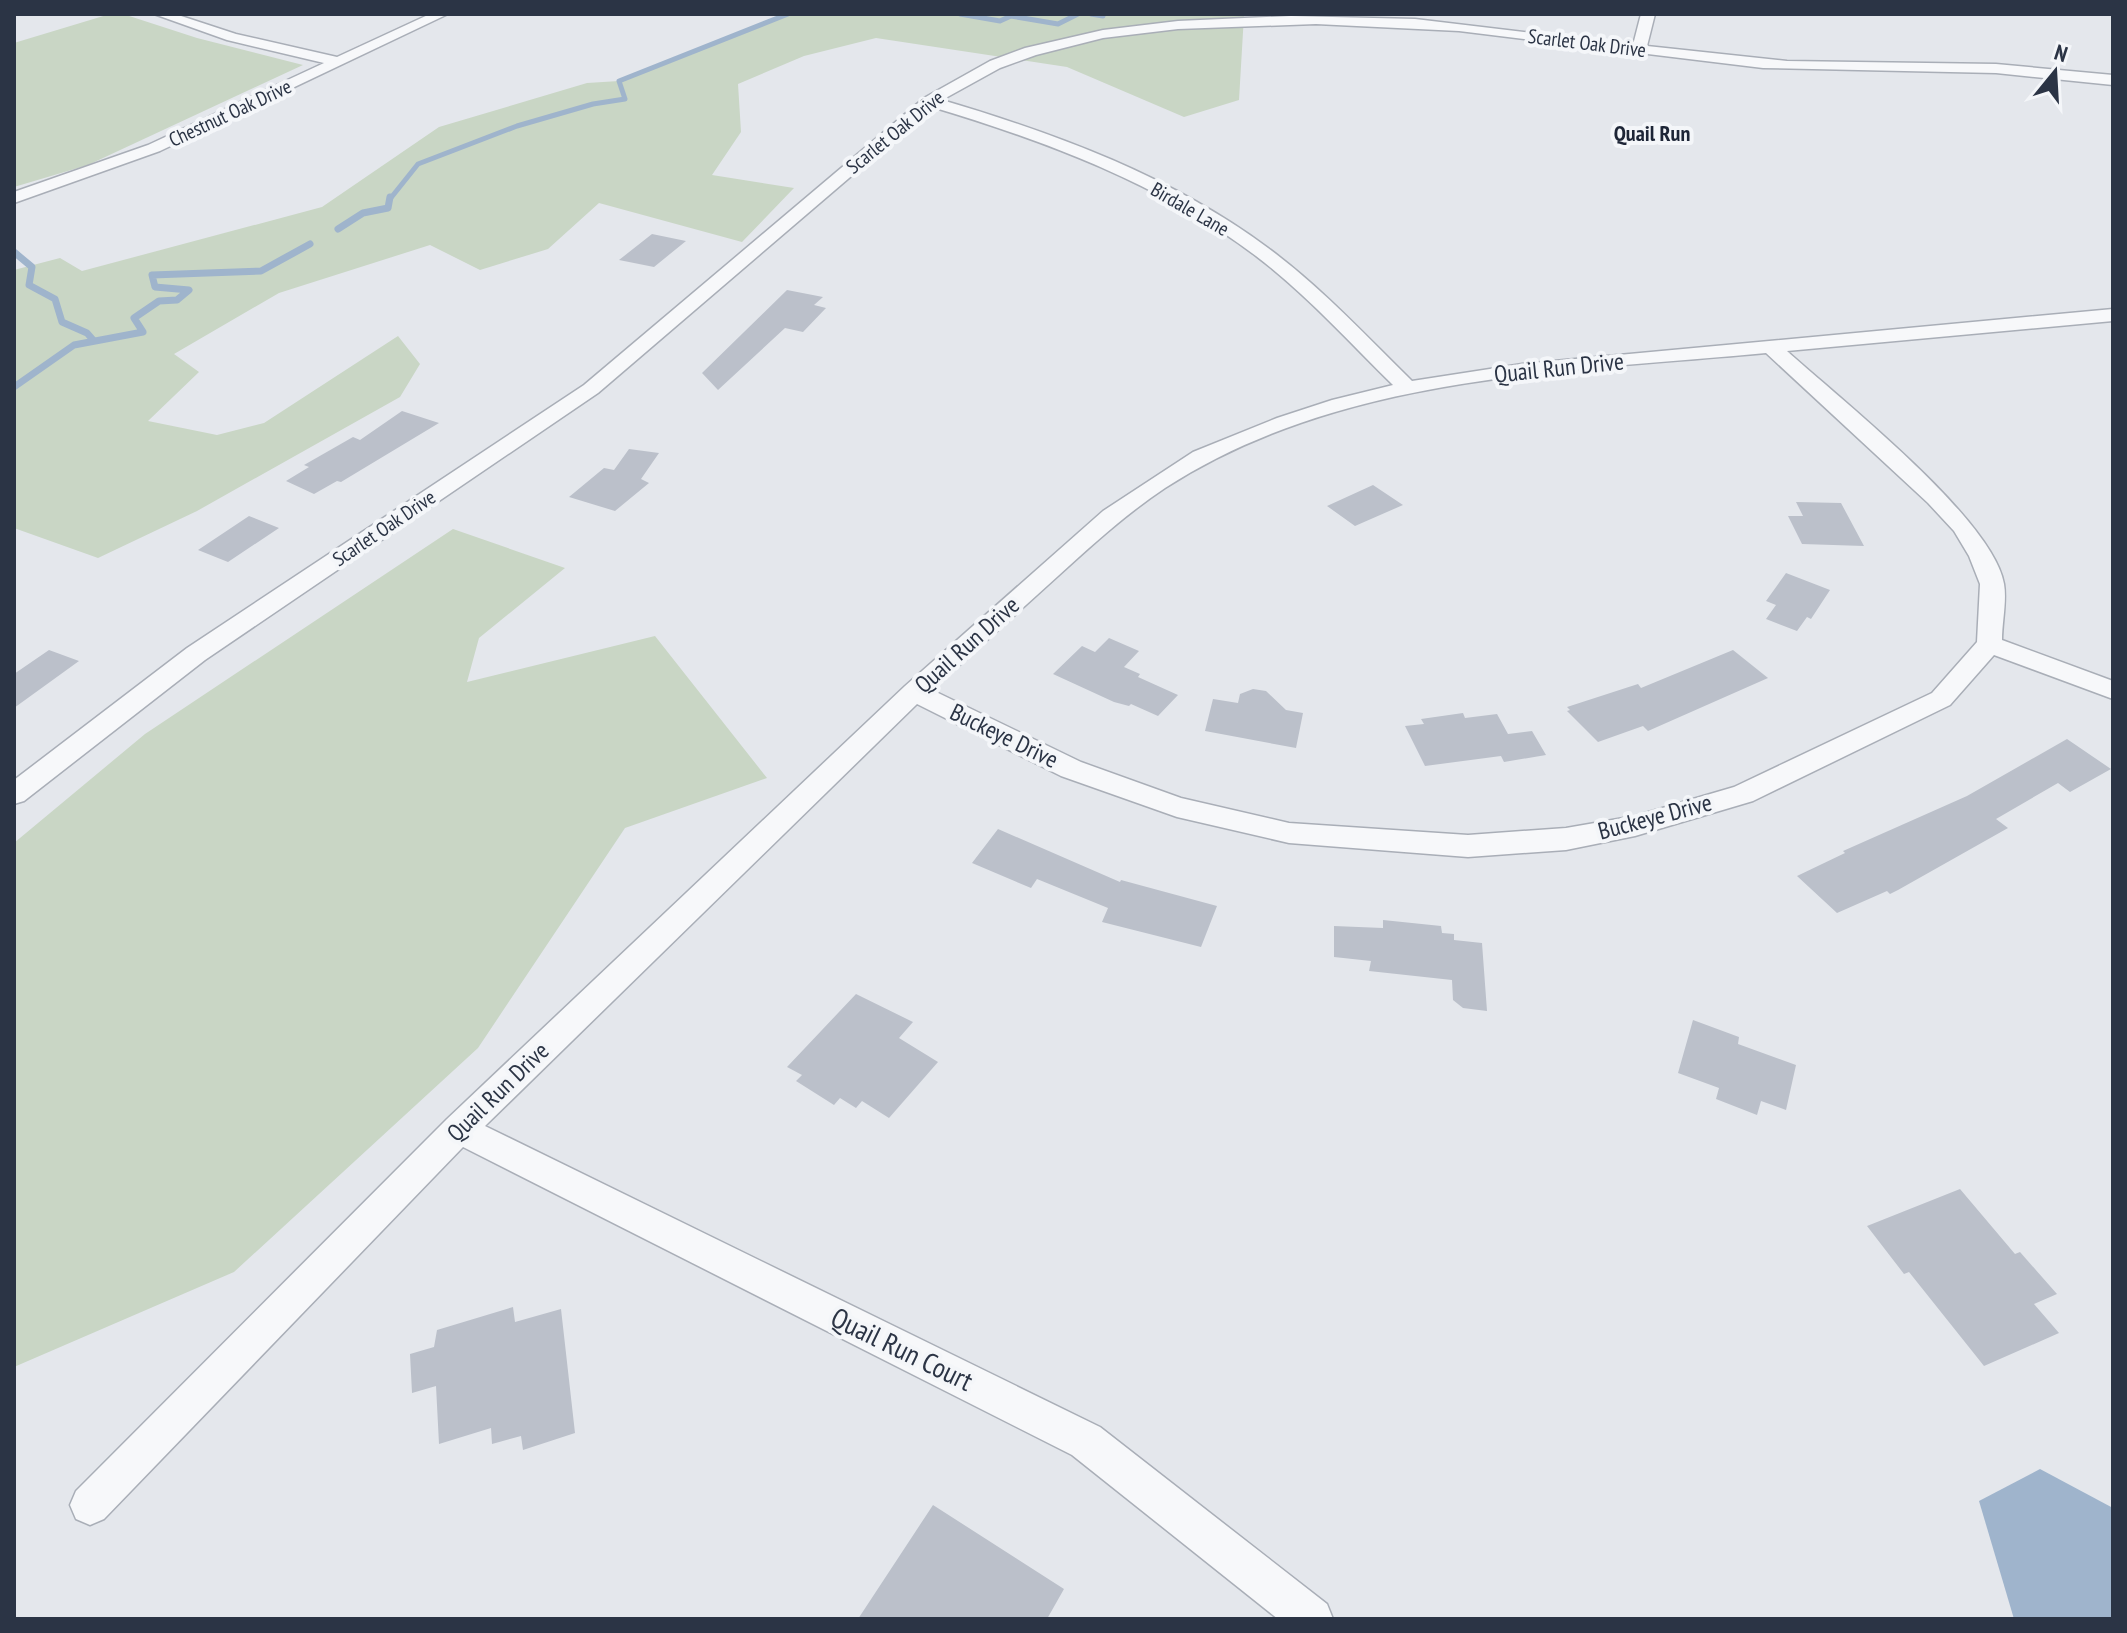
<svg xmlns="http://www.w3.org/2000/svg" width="2127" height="1633" font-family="'PT Sans Narrow',sans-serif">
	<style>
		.green { fill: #c9d6c5 }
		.water { fill: #9fb4cc }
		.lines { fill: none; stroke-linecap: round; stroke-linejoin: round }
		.stream-far1 { stroke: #9fb4cc; stroke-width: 5 }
		.stream { stroke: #9fb4cc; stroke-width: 7 }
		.building { fill: #bbc0ca }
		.minor-casing { stroke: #a9aeb7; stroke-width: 3 }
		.minor { fill: #f7f8fa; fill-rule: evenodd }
		.labels { text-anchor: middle; stroke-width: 8; stroke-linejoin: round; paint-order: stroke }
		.far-street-label { font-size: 20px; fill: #2b3445; stroke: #f4f6f9 }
		.far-neighbourhood-label { font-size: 22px; font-weight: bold; fill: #1d2536; stroke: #f4f6f9 }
		.street-label { font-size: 24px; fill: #2b3445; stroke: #f4f6f9 }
		.near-street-label { font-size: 28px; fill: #2b3445; stroke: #f4f6f9 }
	</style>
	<rect width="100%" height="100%" fill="#e4e7ec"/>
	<path class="green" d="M110 14H123L197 38 303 65 88 165 14 187V43Z
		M788 14 1244 15 1239 100 1184 117 1067 67 876 38 804 56 738 84 741 132 712 175 794 188 742 242 599 203 548 249 480 270 430 245 279 293 174 354 199 372 148 421 217 435 264 423 398 336 420 364 400 397 197 511 98 558 14 528V270L60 258 82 271 322 207 439 127 587 83 619 81Z
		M453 529 565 568 479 638 467 682 655 636 767 778 625 828 478 1048 234 1272 14 1367V843L145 734Z"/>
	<path class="water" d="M2040 1469 2113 1508V1619H2014L1979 1501Z"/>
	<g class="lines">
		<path class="stream-far1" d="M960 14 1000 21 1011 16 1058 24 1078 14
			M1091 14 1103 16
			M390 199 418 164 517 126 593 104 625 99 619 81 788 14"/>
		<path class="stream" d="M338 229 363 213 388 208 390 197
			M14 252 32 267 29 285 55 299 62 322 87 333 94 341
			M14 387 74 345 143 332 134 318 159 301 177 300 189 290 155 287 152 275 261 271 310 244"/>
	</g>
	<path class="building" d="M652 234 686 241 654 267 619 260Z
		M787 290 823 297 814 305 826 308 803 332 785 328 718 390 702 373Z
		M402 411 439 423 341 482 337 481 314 494 286 481 309 467 304 465 353 437 360 440Z
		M629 449 659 453 641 479 649 483 615 511 569 497 604 468 614 470Z
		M1373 485 1403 505 1355 526 1327 506Z
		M1796 502 1841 503 1864 546 1802 544 1788 516H1803Z
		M249 516 279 528 228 562 198 550Z
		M1786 573 1830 590 1811 619 1807 617 1797 631 1766 619 1776 605 1766 601Z
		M1109 638 1139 651 1124 667 1140 674 1138 677 1178 695 1158 716 1131 704 1129 706 1114 702 1053 674 1082 646 1095 652Z
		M49 650 79 661 14 708V674Z
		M1733 650 1768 678 1648 731 1643 726 1598 742 1567 711 1570 710 1567 707 1638 684 1641 688Z
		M1253 689 1266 691 1286 710 1303 713 1296 748 1205 731 1213 699 1238 703 1240 694Z
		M1463 713 1465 718 1497 714 1508 734 1532 731 1546 755 1504 762 1501 756 1425 766 1405 726 1424 724 1421 719Z
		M2067 739 2111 769 2070 792 2058 783 1996 819 2008 828 1898 890 1890 894 1887 891 1837 913 1797 876 1845 853 1843 851 1967 796Z
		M998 829 1120 882 1121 880 1217 906 1201 947 1102 922 1108 908 1037 879 1031 888 972 863Z
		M1383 920 1441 926 1442 933 1454 934V940L1482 943 1487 1011 1463 1008 1453 1000 1452 980 1369 971 1371 961 1334 957V926L1383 928Z
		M856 994 913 1022 899 1038 938 1062 889 1118 862 1101 856 1108 840 1098 834 1105 796 1081 802 1075 787 1067Z
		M1693 1020 1739 1037 1738 1044 1796 1065 1786 1110 1761 1101 1757 1115 1716 1099 1719 1088 1678 1073Z
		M1960 1189 2015 1254 2020 1252 2057 1294 2034 1304 2059 1333 1984 1366 1909 1272 1904 1274 1867 1226Z
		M513 1307 515 1322 561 1309 575 1433 523 1450 521 1436 492 1444 491 1428 439 1444 436 1386 412 1393 410 1354 434 1347 437 1330Z
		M933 1505 1064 1589 1047 1619H858Z"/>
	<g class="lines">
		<defs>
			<path id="minor" d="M154 14H175L236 34 337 57 430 14H448L160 151 14 203V192L148 145 324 63 227 40Z
				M1641 14H1655L1647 46 1787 61 1996 64 2113 75V85L1996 73 1763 68 1459 31 1316 24 1178 29 1103 38 1036 55 1000 68 942 100C1057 134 1171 176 1268 248 1321 287 1365 335 1412 381L1522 364 2113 309V321L1787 351C1840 399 1993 519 2004 584 2007 601 2002 622 2002 640L2113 681V699L1994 655 1950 705 1753 801 1635 836 1566 850 1468 857 1289 843 1177 817 1061 776 917 704 485 1126 1100 1427 1327 1604 1333 1619H1278L1072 1455 463 1147 104 1519 90 1525 76 1519 70 1505 76 1491 447 1119 905 686 1103 511 1193 452 1277 418 1332 400 1393 385C1348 341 1306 294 1256 256 1160 184 1046 141 932 107L598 393 205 660 24 801 14 804V780L187 648 584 385 924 98 990 61 1025 48 1103 30 1178 21 1291 16 1415 19 1633 45ZM1766 353 1928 503 1954 531 1969 556 1980 584 1977 642 1932 693 1734 787 1635 816 1566 828 1468 835 1289 823 1181 798 1081 762 932 690C974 652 1016 614 1058 576 1092 545 1126 514 1165 488 1341 374 1564 372 1766 353Z"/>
		</defs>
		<use href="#minor" class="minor-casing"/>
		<use href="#minor" class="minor"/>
	</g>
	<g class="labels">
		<g class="far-street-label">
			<text transform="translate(1587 43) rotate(7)" y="7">Scarlet Oak Drive</text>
			<text transform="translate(230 113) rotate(-25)" y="7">Chestnut Oak Drive</text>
			<text transform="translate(895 132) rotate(-39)" y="7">Scarlet Oak Drive</text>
			<text transform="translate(1190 209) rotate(30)" y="7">Birdale Lane</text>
			<text transform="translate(384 528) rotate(-34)" y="7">Scarlet Oak Drive</text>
		</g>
		<g class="far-neighbourhood-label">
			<text x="1652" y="141">Quail Run</text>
		</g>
		<g class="street-label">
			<text transform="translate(1559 368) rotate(-6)" y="8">Quail Run Drive</text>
			<text transform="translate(967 645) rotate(-42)" y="8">Quail Run Drive</text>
			<text transform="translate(1004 736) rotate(26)" y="8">Buckeye Drive</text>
			<text transform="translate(1655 817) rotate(-15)" y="8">Buckeye Drive</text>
			<text transform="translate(498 1092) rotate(-44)" y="8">Quail Run Drive</text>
		</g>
		<g class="near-street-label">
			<text transform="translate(902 1349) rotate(26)" y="10">Quail Run Court</text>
		</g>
	</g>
	<rect width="2127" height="1633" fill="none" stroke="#2b3445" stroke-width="32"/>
	<g transform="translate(2055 72) rotate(18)" stroke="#f4f6f9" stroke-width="6" paint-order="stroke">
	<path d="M0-6L14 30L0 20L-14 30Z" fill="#2b3445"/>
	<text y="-12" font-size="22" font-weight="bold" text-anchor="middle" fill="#2b3445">N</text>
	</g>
</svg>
